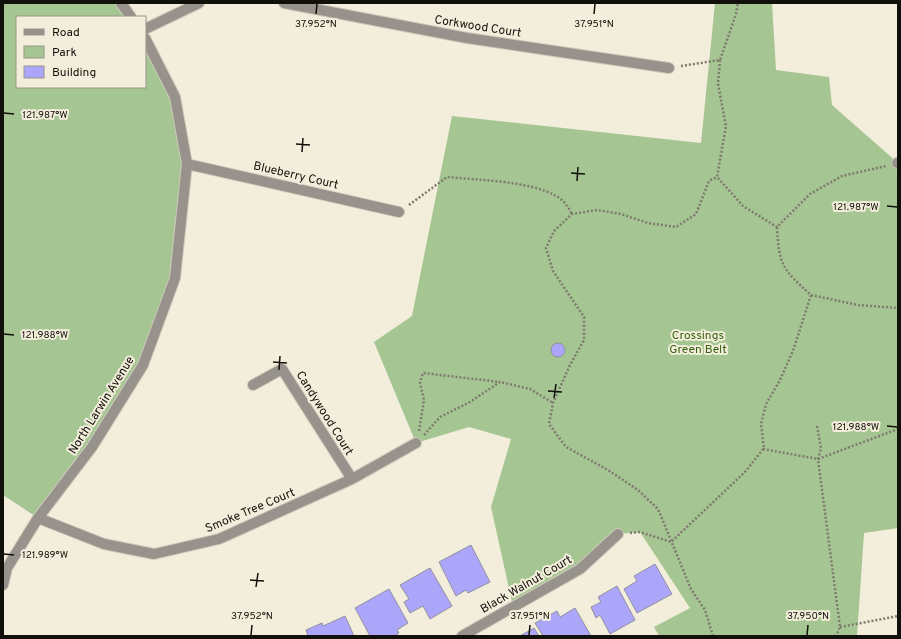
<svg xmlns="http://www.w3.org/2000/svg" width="901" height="639" font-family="Overpass,sans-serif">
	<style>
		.green { fill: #a5c692 }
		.building { fill: #aca6fb; stroke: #9190a1 }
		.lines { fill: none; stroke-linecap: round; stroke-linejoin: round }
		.street-casing { stroke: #cfcaba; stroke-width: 12 }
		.path { stroke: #7e7a6f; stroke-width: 2.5; stroke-dasharray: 2 2; stroke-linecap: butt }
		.street { stroke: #98928c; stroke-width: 10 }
		.ticks { fill: none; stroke: #12100a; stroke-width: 1.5 }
		.labels { text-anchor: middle; stroke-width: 4; stroke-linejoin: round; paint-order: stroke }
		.street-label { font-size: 12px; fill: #12100a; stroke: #f3eddb }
		.park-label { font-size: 12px; fill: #366312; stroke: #f3eddb }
		.ticks-label { font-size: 10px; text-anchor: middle; fill: #12100a; stroke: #f3eddb; stroke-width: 4; stroke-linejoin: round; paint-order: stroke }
	</style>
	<rect width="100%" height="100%" fill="#f3eddb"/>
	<path class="green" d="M3 3H121L131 17H17V87H145V38L175 97 187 164 175 278 143 365 38 518 3 495Z
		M715 3H772L776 70 829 77 832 105 898 163V528L864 533 857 636H659L654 627 690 608 640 532 618 534 580 569 513 607 491 507 511 439 469 427 416 443 374 342 412 316 452 116 701 143Z"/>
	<path class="building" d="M551 350a7 7 0 1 1 14 0a7 7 0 1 1-14 0Z
		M471 545 490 582 468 593 466 590 456 596 439 562Z
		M655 564 672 594 637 613 624 589 637 581 634 576Z
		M430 568 452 606 430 619 423 606 410 613 404 602 409 599 400 585Z
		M617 586 635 620 610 634 600 615 596 618 591 607 601 602 598 597Z
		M389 589 408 623 397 630 399 633 394 636H370L355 608Z
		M575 608 591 636H543L535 623 557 611 560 617Z
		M345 616 354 636H308L306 630 322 623 323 626Z
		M534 628 539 636H520Z"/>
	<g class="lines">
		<defs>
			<path id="street" d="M121 3 131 17
				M284 3 467 38 669 68
				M145 29 199 3
				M897 163H898
				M187 164 399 212
				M253 385 282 369 352 479
				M38 518 104 544 154 554 219 539 352 479 416 443
				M3 585 7 568 38 518 92 447 143 365 175 278 187 164 175 97 145 38
				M462 636 580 569 618 534"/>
		</defs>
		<use href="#street" class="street-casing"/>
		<path class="path" d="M720 60 718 84 726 126 717 177 743 206 777 227
			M681 66 720 60 736 14 738 3
			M409 205 447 177C477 180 531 181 556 196 564 200 568 207 572 214
			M811 295 858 305 898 308
			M817 426 821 448 818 459 840 627 836 636
			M419 431 424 400 420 383 423 373 500 382
			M424 435 440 417 470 402 500 382 530 389 553 403
			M763 449 818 459 898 429
			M630 533 640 532 671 542 745 472 764 448 761 424 766 404 779 382 793 351 811 295C782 269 779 265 777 227L810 194 842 176 886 166
			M840 627 898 616
			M713 636 705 610 691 589 658 509 638 490 608 470 566 447 549 424 553 403 570 365 584 340V317L553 271 546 248 554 231 572 214 597 210 621 214 648 223 676 227 696 214 709 181 717 177"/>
		<use href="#street" class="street"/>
	</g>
	<path class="ticks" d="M316 14 317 4M594 14 595 4M4 113 14 114M296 144 310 145M302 152 303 138M571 173 585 174M577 181 578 167M887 206 897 207M4 334 14 335M273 362 287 363M279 370 280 356M548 391 562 392M554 398 556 384M887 426 897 427M4 554 14 555M250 580 264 581M256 587 258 573M251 635 252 625M529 635 530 625M807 635 808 625"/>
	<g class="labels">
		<g class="street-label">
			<text transform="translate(478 26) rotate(9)" y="4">Corkwood Court</text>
			<text transform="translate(296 175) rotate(13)" y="4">Blueberry Court</text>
			<text transform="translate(101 405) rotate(-58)" y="4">North Larwin Avenue</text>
			<text transform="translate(325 413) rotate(58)" y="4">Candywood Court</text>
			<text transform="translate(250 510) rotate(-23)" y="4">Smoke Tree Court</text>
			<text transform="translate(526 584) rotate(-30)" y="4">Black Walnut Court</text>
		</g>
		<g class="park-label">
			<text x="698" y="339">Crossings<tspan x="698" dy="14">Green Belt</tspan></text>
		</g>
	</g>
	<g class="ticks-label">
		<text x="316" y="27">37.952°N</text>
		<text x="594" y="27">37.951°N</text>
		<text x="45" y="118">121.987°W</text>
		<text x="856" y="210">121.987°W</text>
		<text x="45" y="338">121.988°W</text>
		<text x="856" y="430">121.988°W</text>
		<text x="45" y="558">121.989°W</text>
		<text x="252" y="619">37.952°N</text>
		<text x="530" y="619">37.951°N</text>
		<text x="808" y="619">37.950°N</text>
	</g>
	<rect width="901" height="639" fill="none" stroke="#12100a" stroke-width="8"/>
	<rect x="16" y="16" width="130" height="72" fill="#f3eddb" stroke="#999587"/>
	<rect x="24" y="29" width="20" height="6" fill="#98928c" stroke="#999587"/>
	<text x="52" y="36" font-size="12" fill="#12100a">Road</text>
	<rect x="24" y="46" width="20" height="12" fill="#a5c692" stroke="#999587"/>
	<text x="52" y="56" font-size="12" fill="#12100a">Park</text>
	<rect x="24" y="66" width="20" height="12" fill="#aca6fb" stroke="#999587"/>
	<text x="52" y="76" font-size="12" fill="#12100a">Building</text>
</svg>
